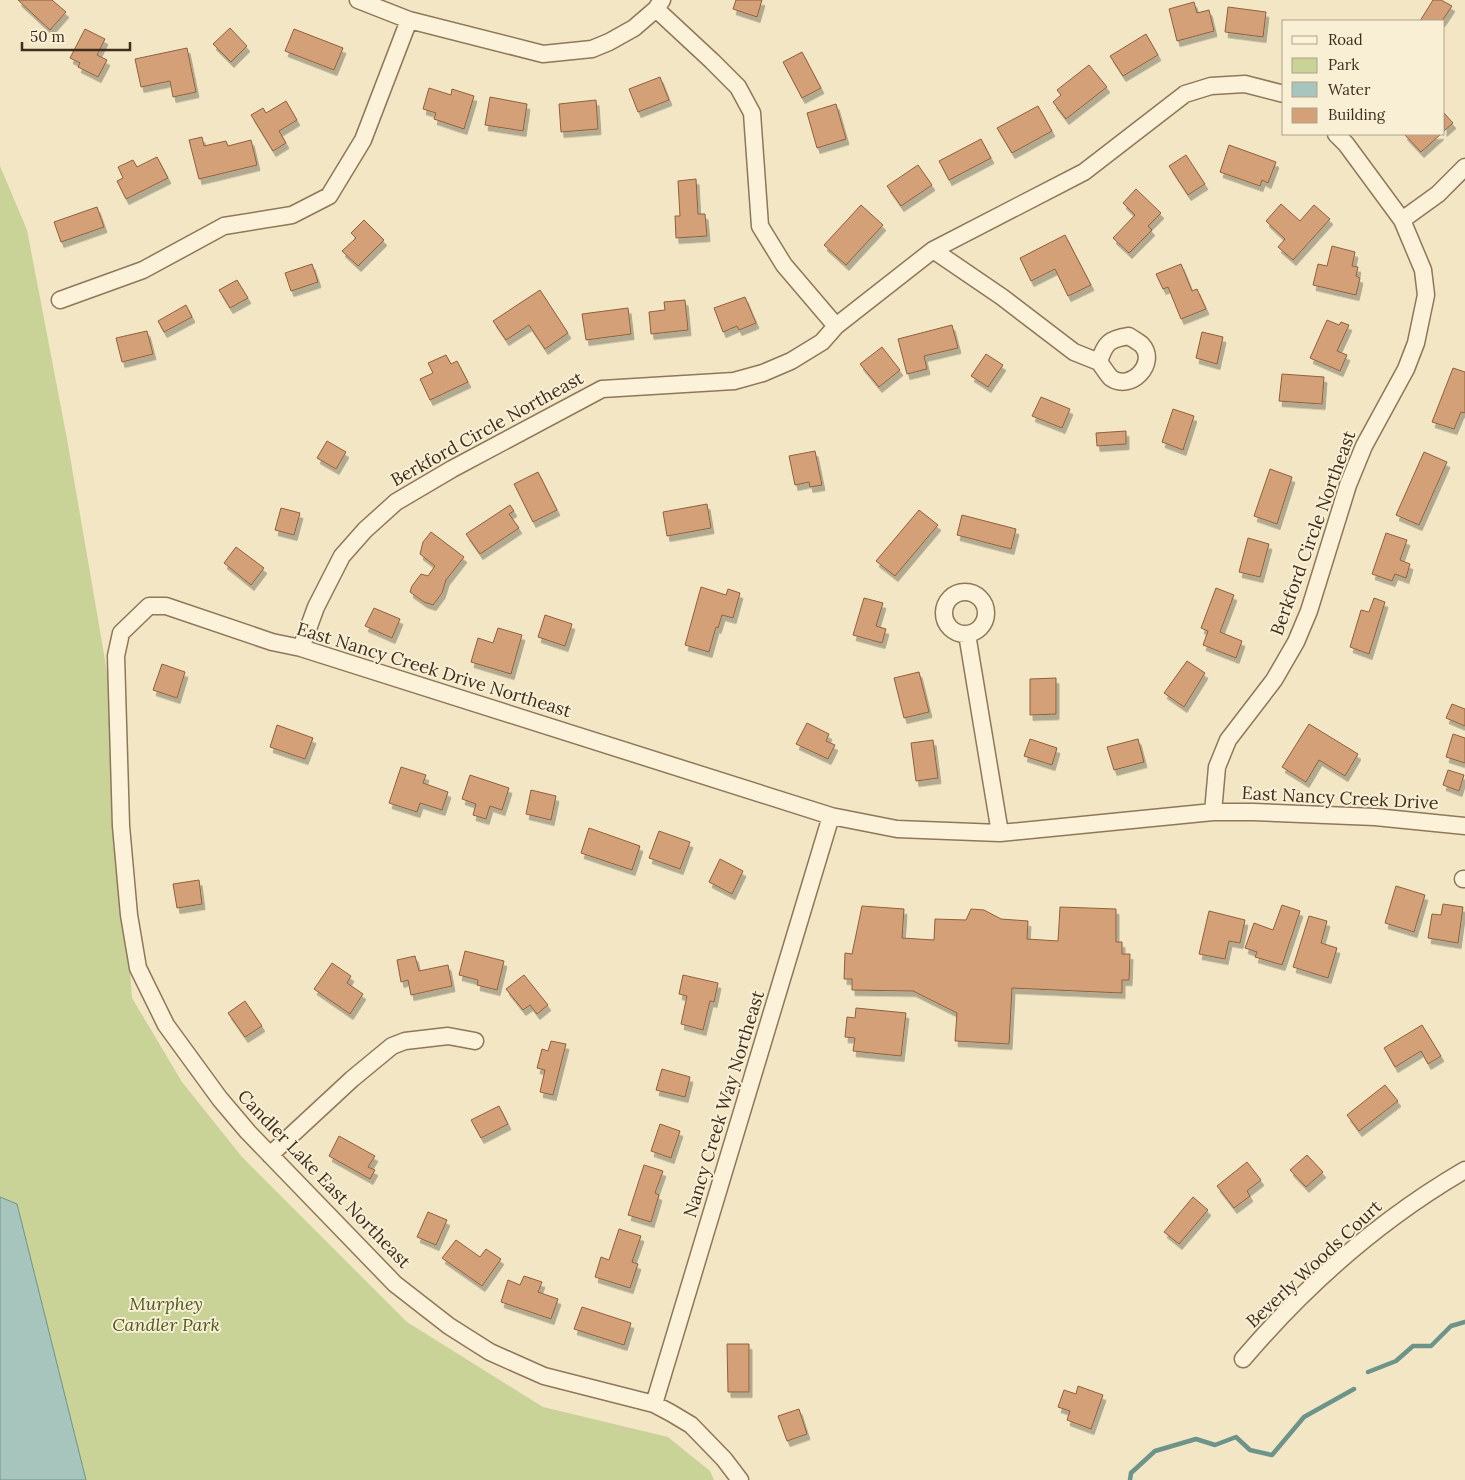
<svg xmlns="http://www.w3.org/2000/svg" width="1465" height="1480" font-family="Lora,serif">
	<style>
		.green { fill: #c9d297 }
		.water { fill: #a7c5bd; stroke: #6c948b }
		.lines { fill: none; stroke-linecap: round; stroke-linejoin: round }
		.stream { stroke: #6c948b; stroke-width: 4.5 }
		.building { fill: #d3a077; stroke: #90603c; filter: url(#shadow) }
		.street-casing { stroke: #8f7759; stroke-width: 19 }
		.street { stroke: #fcf2d9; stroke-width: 16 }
		.labels { text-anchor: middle; stroke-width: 4; stroke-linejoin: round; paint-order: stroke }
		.street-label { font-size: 18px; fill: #3e2e1e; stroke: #f9efd5 }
		.park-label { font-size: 18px; font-style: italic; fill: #4c5c23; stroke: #f9efd5 }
	</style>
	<defs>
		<filter id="shadow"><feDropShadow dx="3" dy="5.5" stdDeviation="0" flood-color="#0004"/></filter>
	</defs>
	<rect width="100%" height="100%" fill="#f2e6c5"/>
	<path class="green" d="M0 166 27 230 67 439 110 689 132 998 182 1082 242 1157 407 1322 543 1407 668 1437 710 1471 714 1480H0Z"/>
	<path class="water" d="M0 1197 17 1204 86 1480H0Z"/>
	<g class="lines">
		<path class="stream" d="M1368 1372 1396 1361 1413 1346H1431L1451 1326 1465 1322
			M1130 1480 1131 1473 1155 1451 1196 1439 1215 1445 1236 1437 1250 1450 1272 1455 1304 1417 1354 1389"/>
	</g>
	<path class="building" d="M18 0H52L66 12 50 30Z
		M736 0H762L757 17 733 9Z
		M1433 0H1441L1452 6 1442 21H1420Z
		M1194 2 1197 13 1209 10 1214 31 1177 41 1169 9Z
		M1228 7 1266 12 1263 37 1225 32Z
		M230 28 247 46 231 62 213 44Z
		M85 29 105 39 97 55 107 60 98 77 78 67 80 63 70 58Z
		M294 29 343 48 334 70 285 51Z
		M1146 34 1158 55 1123 76 1110 56Z
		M187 48 196 92 173 97 170 81 141 87 135 59Z
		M802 52 821 88 802 98 783 62Z
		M1089 65 1107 87 1066 119 1053 102 1061 95 1057 90Z
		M660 77 669 100 638 112 629 89Z
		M429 88 451 95 452 89 474 96 464 129 434 119 436 113 423 109Z
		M490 97 527 104 523 131 485 125Z
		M596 100 598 129 561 132 559 104Z
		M286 101 297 120 279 131 286 143 273 151 251 115 263 108 266 113Z
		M836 104 846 139 817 148 807 113Z
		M1038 106 1052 131 1012 153 997 128Z
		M1444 113 1453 123 1444 131Z
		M1404 134H1441L1421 152Z
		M202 137 204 146 226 141 228 146 251 140 257 165 199 179 189 140Z
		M981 139 991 158 949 180 939 161Z
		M1229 145 1276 162 1268 183 1262 180 1260 186 1220 172Z
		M1186 155 1205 184 1188 195 1169 166Z
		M157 157 168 178 126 199 117 181 123 178 118 167 133 160 137 167Z
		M918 165 932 185 901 206 887 186Z
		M696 179 698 214H705L707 236 676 238 675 216H680L678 181Z
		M1136 189 1161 213 1148 226 1152 230 1129 253 1113 238 1135 215 1123 203Z
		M1281 204 1300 221 1314 205 1330 219 1293 260 1278 247 1285 239 1266 221Z
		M861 205 883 225 846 265 824 245Z
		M97 207 104 227 61 242 54 222Z
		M364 220 384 240 358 266 342 251 356 238 351 233Z
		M1065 235 1091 285 1068 296 1055 269 1031 281 1020 258Z
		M1332 246 1355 252 1352 266 1358 267 1356 276 1360 278 1356 295 1313 285 1318 264 1327 266Z
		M312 264 318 282 291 291 285 273Z
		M1181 264 1192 291 1197 289 1206 309 1181 319 1168 287 1163 289 1156 274Z
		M237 280 248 298 230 308 219 290Z
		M540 290 568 333 545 349 529 325 506 340 493 321Z
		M745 297 756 323 739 330 737 326 723 332 714 308Z
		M685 300 688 330 651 334 649 312 665 310 664 302Z
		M186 305 192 317 164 332 158 321Z
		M628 308 631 334 586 340 582 314Z
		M1327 320 1339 325 1341 322 1349 325 1337 351 1347 355 1340 371 1310 358Z
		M952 325 958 348 924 356 927 369 907 374 898 339Z
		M147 331 153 354 122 362 116 338Z
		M1202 332 1223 337 1217 364 1196 358Z
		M882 347 900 370 879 387 860 364Z
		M986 354 1003 365 988 387 971 376Z
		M446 355 451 364 457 361 468 382 430 400 420 379 433 373 428 363Z
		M1453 368 1465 372V413L1461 412 1454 429 1432 422Z
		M1282 374 1324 377 1322 404 1279 401Z
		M1041 397 1070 409 1062 428 1032 416Z
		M1173 409 1194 416 1183 450 1162 442Z
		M1126 431V444L1097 446 1096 433Z
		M327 441 346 452 336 469 317 458Z
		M815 451 822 485 810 487 809 482 795 485 789 456Z
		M1424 452 1447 462 1419 525 1396 515Z
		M1270 469 1292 477 1277 524 1254 516Z
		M538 472 557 510 533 522 514 484Z
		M707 504 711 528 667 536 663 512Z
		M510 505 514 511 509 514 519 528 480 554 466 534Z
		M281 508 300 513 294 535 275 530Z
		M919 510 938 525 895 576 876 561Z
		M962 515 1016 529 1011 549 957 535Z
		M431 532 464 557 446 580 442 593 433 605 424 602 410 592 412 586 421 574 428 576 435 566 420 554 423 542Z
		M1386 533 1407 540 1400 560 1410 564 1406 578 1395 574 1392 581 1372 574Z
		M1248 538 1269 544 1260 577 1239 572Z
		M236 547 264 568 251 585 224 563Z
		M701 587 726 595 728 589 740 593 733 618 722 615 718 628 716 627 709 652 685 645Z
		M1216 588 1234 595 1220 632 1242 641 1236 658 1203 645 1208 631 1201 628Z
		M864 598 883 603 876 626 886 629 882 643 853 635Z
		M1374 598 1385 602 1369 654 1350 647 1361 610 1369 612Z
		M374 608 400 619 392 638 365 626Z
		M545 615 572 624 565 646 538 637Z
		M498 628 522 635 511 674 471 662 478 638 493 643Z
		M1187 661 1205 673 1184 707 1164 693Z
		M162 664 185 672 177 698 153 690Z
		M919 672 929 712 904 718 894 678Z
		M1056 678V714L1030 715V679Z
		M1452 704 1465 709V726L1446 718Z
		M807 723 829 734 826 741 835 745 828 759 796 744Z
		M1309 724 1358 754 1345 776 1319 760 1306 782 1282 767Z
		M277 725 313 738 305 759 270 747Z
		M1453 734 1465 738V763L1446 757Z
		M1030 739 1057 748 1052 765 1024 756Z
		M1138 739 1144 762 1114 770 1107 747Z
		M933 740 938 778 916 781 911 743Z
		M401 767 426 775 423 783 448 792 442 810 420 803 417 812 389 803Z
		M1448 770 1464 775 1459 791 1443 785Z
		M470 775 509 788 502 810 490 806 486 819 473 815 476 804 462 799Z
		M531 790 556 796 551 820 526 814Z
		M589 828 640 846 632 870 581 853Z
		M659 831 690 842 680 869 649 858Z
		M720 859 743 871 732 894 709 882Z
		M199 880 202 904 177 908 173 884Z
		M1396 886 1425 895 1414 932 1385 923Z
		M1443 904 1463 907 1458 943 1428 938 1432 914 1441 915Z
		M1282 905 1300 911 1282 965 1255 957 1257 952 1245 948 1254 923 1273 930Z
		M862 906 904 909 902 938 934 940 935 919 966 920 971 909 984 910 1001 919 1028 921 1027 939 1058 941 1060 907 1116 909V942H1122V954H1130L1129 980H1122V993L1012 988 1009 1044 955 1041 957 1013 913 991 852 990V979H844L845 953 852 954Z
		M1209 911 1245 920 1240 943 1229 941 1225 959 1199 954Z
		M1309 916 1327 921 1321 943 1337 948 1328 978 1293 967Z
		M465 951 504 961 497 990 477 985 478 980 459 975Z
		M415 956 419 971 448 965 452 986 411 995 408 980 401 982 397 960Z
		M332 963 351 976 347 983 363 994 350 1014 314 989Z
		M524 975 548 1005 537 1014 530 1005 523 1010 506 989Z
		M683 975 718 983 714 1002 710 1001 703 1030 681 1024 687 996 679 994Z
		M245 1001 262 1026 245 1037 228 1013Z
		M856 1008 906 1013 901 1056 853 1051 855 1038 845 1037 847 1017 855 1018Z
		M1422 1025 1441 1056 1428 1064 1421 1051 1395 1067 1384 1048Z
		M551 1041 566 1044 553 1095 540 1092 545 1070 537 1068 542 1049 548 1051Z
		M662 1069 690 1077 685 1097 656 1090Z
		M1385 1085 1398 1101 1359 1131 1347 1115Z
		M499 1106 508 1124 481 1138 471 1120Z
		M660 1124 680 1131 671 1158 651 1151Z
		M339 1136 375 1156 368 1167 375 1170 370 1179 329 1156Z
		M1307 1155 1323 1172 1306 1187 1290 1170Z
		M1247 1162 1261 1180 1247 1191 1250 1196 1234 1208 1217 1186Z
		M644 1165 663 1171 655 1193 659 1195 651 1222 628 1215Z
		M1193 1197 1208 1210 1179 1244 1164 1232Z
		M428 1212 447 1220 436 1245 417 1237Z
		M619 1229 641 1236 632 1262 638 1264 630 1288 595 1277 601 1257 609 1260Z
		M456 1240 480 1257 486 1249 501 1259 482 1286 442 1258Z
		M524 1276 542 1282 538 1292 558 1299 551 1319 501 1302 508 1280 520 1285Z
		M582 1307 631 1323 624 1345 574 1329Z
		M727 1344H749V1392H728Z
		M1078 1386 1103 1395 1091 1429 1067 1420 1070 1411 1058 1407 1064 1390 1076 1394Z
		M799 1409 807 1434 787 1441 778 1416Z"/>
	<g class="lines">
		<defs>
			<path id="street" d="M358 0 409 20 543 54 592 49 609 42 634 28 656 9 662 0
				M656 9 712 61 738 87 752 113 760 226 784 265 836 326
				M1402 220 1438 194 1465 167
				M933 250 1002 297 1074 352 1099 362C1105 343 1109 339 1129 336 1133 339 1139 342 1142 345 1158 363 1131 392 1111 378 1107 374 1103 367 1099 362
				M60 300 143 270 224 226 292 215 329 196 363 140 409 20
				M944 613a21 21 0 1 1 42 0a21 21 0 1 1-42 0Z
				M967 634 1000 833
				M301 648 316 607 342 556 365 530 396 502 452 469 602 389 734 381 763 373 791 361 822 342 836 326 933 250 1084 172 1185 94 1211 86 1245 84 1284 94
				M1213 812 1217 767 1228 740 1274 680 1296 642 1309 611 1348 485 1364 446 1406 369 1416 343 1426 295 1423 270 1402 220 1346 144 1336 134
				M1463 879H1465
				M270 1155 352 1079 392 1046 405 1041 448 1036 475 1041
				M1243 1359C1306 1285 1381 1219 1465 1170
				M654 1404 831 816
				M740 1480 724 1459 691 1425 671 1413 654 1404 544 1376 490 1352 449 1326 395 1284 248 1132 220 1099 166 1025 138 968 129 915 121 826 116 656 121 633 149 606H166L272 642 301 648 831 816 897 829 1000 833 1213 812H1253L1375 817 1465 826"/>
		</defs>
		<use href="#street" class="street-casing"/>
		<use href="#street" class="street"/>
	</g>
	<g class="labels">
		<g class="street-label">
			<text transform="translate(487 429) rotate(-29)" y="6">Berkford Circle Northeast</text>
			<text transform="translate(1313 533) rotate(-70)" y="6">Berkford Circle Northeast</text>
			<text transform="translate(434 670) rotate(17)" y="6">East Nancy Creek Drive Northeast</text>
			<text transform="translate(1340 798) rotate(3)" y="6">East Nancy Creek Drive</text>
			<text transform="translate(724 1104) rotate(-73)" y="6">Nancy Creek Way Northeast</text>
			<text transform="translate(324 1179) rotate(46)" y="6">Candler Lake East Northeast</text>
			<text transform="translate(1314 1264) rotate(-43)" y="6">Beverly Woods Court</text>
		</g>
		<g class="park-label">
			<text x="166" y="1310">Murphey<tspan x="166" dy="21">Candler Park</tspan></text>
		</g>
	</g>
	<rect x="1282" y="20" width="162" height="115" fill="#f9efd5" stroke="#aea28c"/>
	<rect x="1292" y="36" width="25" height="8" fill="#fcf2d9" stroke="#aea28c"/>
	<text x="1328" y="45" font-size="15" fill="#3e2e1e">Road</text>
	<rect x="1292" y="58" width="25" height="15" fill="#c9d297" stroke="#aea28c"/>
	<text x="1328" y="70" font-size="15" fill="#3e2e1e">Park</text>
	<rect x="1292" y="82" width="25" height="15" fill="#a7c5bd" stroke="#aea28c"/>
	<text x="1328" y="95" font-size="15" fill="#3e2e1e">Water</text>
	<rect x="1292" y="108" width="25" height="15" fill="#d3a077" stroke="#aea28c"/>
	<text x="1328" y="120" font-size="15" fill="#3e2e1e">Building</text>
	<path d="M22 42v8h108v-8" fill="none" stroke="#3e2e1e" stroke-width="2.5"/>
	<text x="30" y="42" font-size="15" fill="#3e2e1e" stroke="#f9efd5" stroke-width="4" paint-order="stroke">50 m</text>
</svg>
